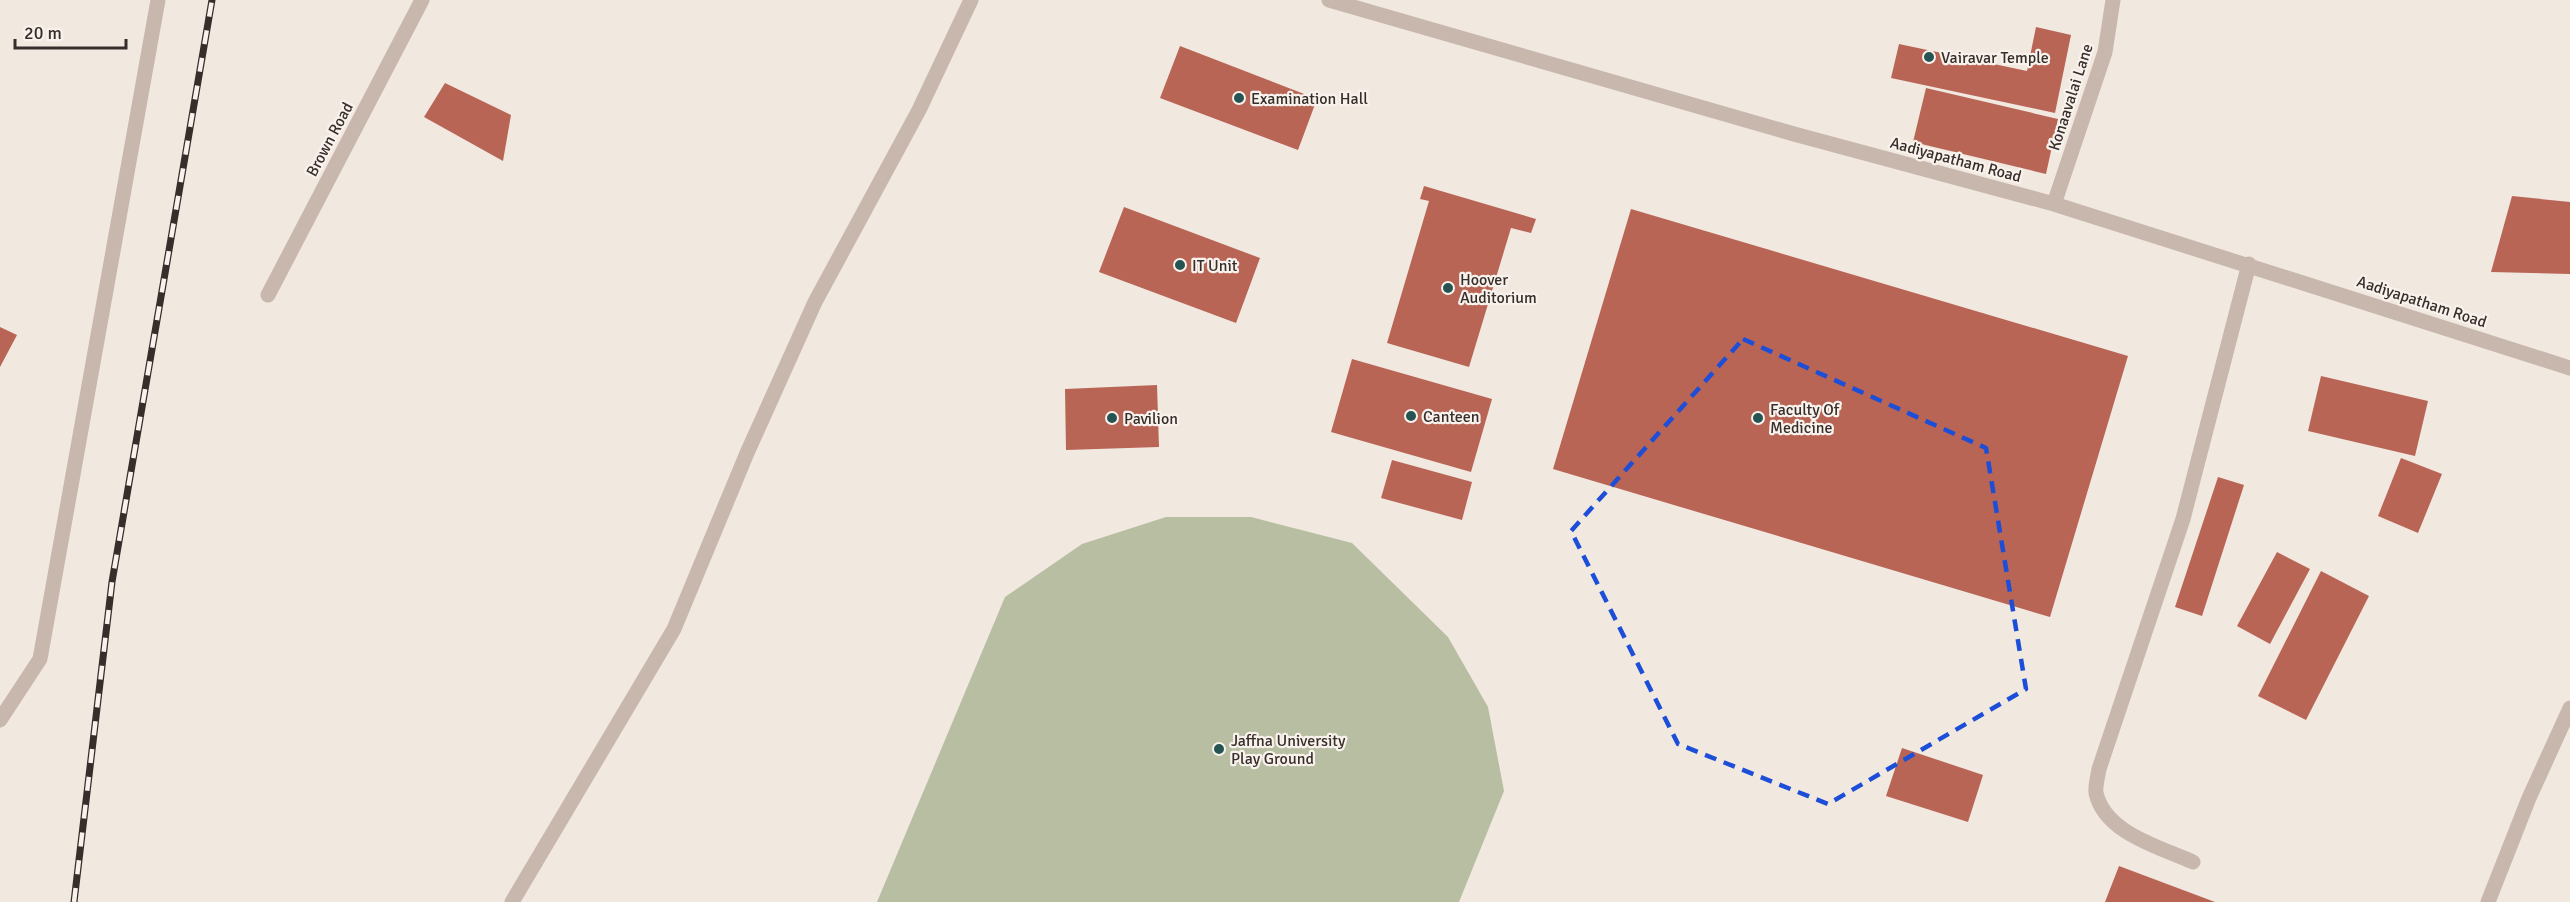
<svg xmlns="http://www.w3.org/2000/svg" width="2570" height="902" font-family="Signika,sans-serif">
	<style>
		.green { fill: #b7bea2 }
		.building { fill: #b96556 }
		.lines { fill: none; stroke-linecap: round; stroke-linejoin: round }
		.minor { stroke: #c8b7ad; stroke-width: 15 }
		.rail-casing { stroke: #372e2b; stroke-width: 7 }
		.rail { stroke: #f9f2ec; stroke-width: 4.5; stroke-dasharray: 14; stroke-linecap: butt }
		.marked { fill: none; stroke: #1d4ed8; stroke-width: 4.5; stroke-dasharray: 12 8; stroke-linejoin: round }
		.poi-dot { fill: #255453; stroke: #f9f2ec; stroke-width: 2 }
		.labels { text-anchor: middle; stroke-width: 4.5; stroke-linejoin: round; paint-order: stroke }
		.poi-label { font-size: 16px; fill: #372e2b; stroke: #f9f2ec; text-anchor: start }
		.street-label { font-size: 16px; fill: #372e2b; stroke: #f9f2ec }
	</style>
	<rect width="100%" height="100%" fill="#f1e8e0"/>
	<path class="green" d="M1166 517H1251L1352 543 1448 637 1488 707 1504 791 1459 902H877L1005 597 1082 544Z"/>
	<path class="building" d="M2036 27 2071 35 2055 113 1891 78 1899 44 2027 71Z
		M1180 46 1317 99 1298 150 1160 98Z
		M445 83 511 115 503 161 424 117Z
		M1926 88 2058 119 2046 174 1913 142Z
		M1424 186 1536 219 1531 233 1511 228 1469 367 1387 343 1429 201 1420 199Z
		M2512 196 2570 202V274L2491 272Z
		M1124 207 1260 258 1236 323 1099 272Z
		M1631 209 2128 356 2050 617 1553 469Z
		M0 327 17 335 0 367Z
		M1352 359 1492 399 1471 472 1331 432Z
		M2321 376 2428 401 2415 456 2308 431Z
		M1157 385 1159 447 1066 450 1065 389Z
		M2401 458 2442 474 2418 533 2378 516Z
		M1392 460 1472 482 1462 520 1381 498Z
		M2218 477 2244 485 2202 616 2175 607Z
		M2277 552 2310 569 2270 644 2237 626Z
		M2321 571 2369 596 2306 720 2258 696Z
		M1902 748 1983 775 1968 822 1886 796Z
		M2119 866 2215 902H2105Z"/>
	<g class="lines">
		<path class="minor" d="M1329 0 1794 134 2054 204 2570 368
			M2054 204 2105 52 2113 0
			M268 295 422 0
			M0 720 40 659 158 0
			M2193 862C2159 847 2105 833 2096 793 2095 786 2098 776 2099 769L2183 519 2249 264
			M512 902 674 629 747 453 815 302 919 110 971 0
			M2488 902 2529 798 2570 708"/>
		<defs>
			<path id="rail" d="M74 902 112 582 212 0"/>
		</defs>
		<use href="#rail" class="rail-casing"/>
		<use href="#rail" class="rail"/>
	</g>
	<path class="marked" d="M1743 339 1986 448 2026 689 1828 804 1678 744 1571 531Z"/>
	<g class="poi-dot">
		<circle cx="1929" cy="57" r="6"/>
		<circle cx="1239" cy="98" r="6"/>
		<circle cx="1180" cy="265" r="6"/>
		<circle cx="1448" cy="288" r="6"/>
		<circle cx="1411" cy="416" r="6"/>
		<circle cx="1112" cy="418" r="6"/>
		<circle cx="1758" cy="418" r="6"/>
		<circle cx="1219" cy="749" r="6"/>
	</g>
	<g class="labels">
		<g class="poi-label">
			<text x="1941" y="63">Vairavar Temple</text>
			<text x="1251" y="104">Examination Hall</text>
			<text x="1192" y="271">IT Unit</text>
			<text x="1460" y="285">Hoover<tspan x="1460" dy="18">Auditorium</tspan></text>
			<text x="1770" y="415">Faculty Of<tspan x="1770" dy="18">Medicine</tspan></text>
			<text x="1423" y="422">Canteen</text>
			<text x="1124" y="424">Pavilion</text>
			<text x="1231" y="746">Jaffna University<tspan x="1231" dy="18">Play Ground</tspan></text>
		</g>
		<g class="street-label">
			<text transform="translate(2070 97) rotate(-72)" y="6">Konaavalai Lane</text>
			<text transform="translate(329 139) rotate(-62)" y="6">Brown Road</text>
			<text transform="translate(1956 159) rotate(15)" y="6">Aadiyapatham Road</text>
			<text transform="translate(2422 301) rotate(18)" y="6">Aadiyapatham Road</text>
		</g>
	</g>
	<path d="M15 39v9h111v-9" fill="none" stroke="#372e2b" stroke-width="3"/>
	<text x="24" y="39" font-size="18" fill="#372e2b" stroke="#f9f2ec" stroke-width="4.5" paint-order="stroke">20 m</text>
</svg>
